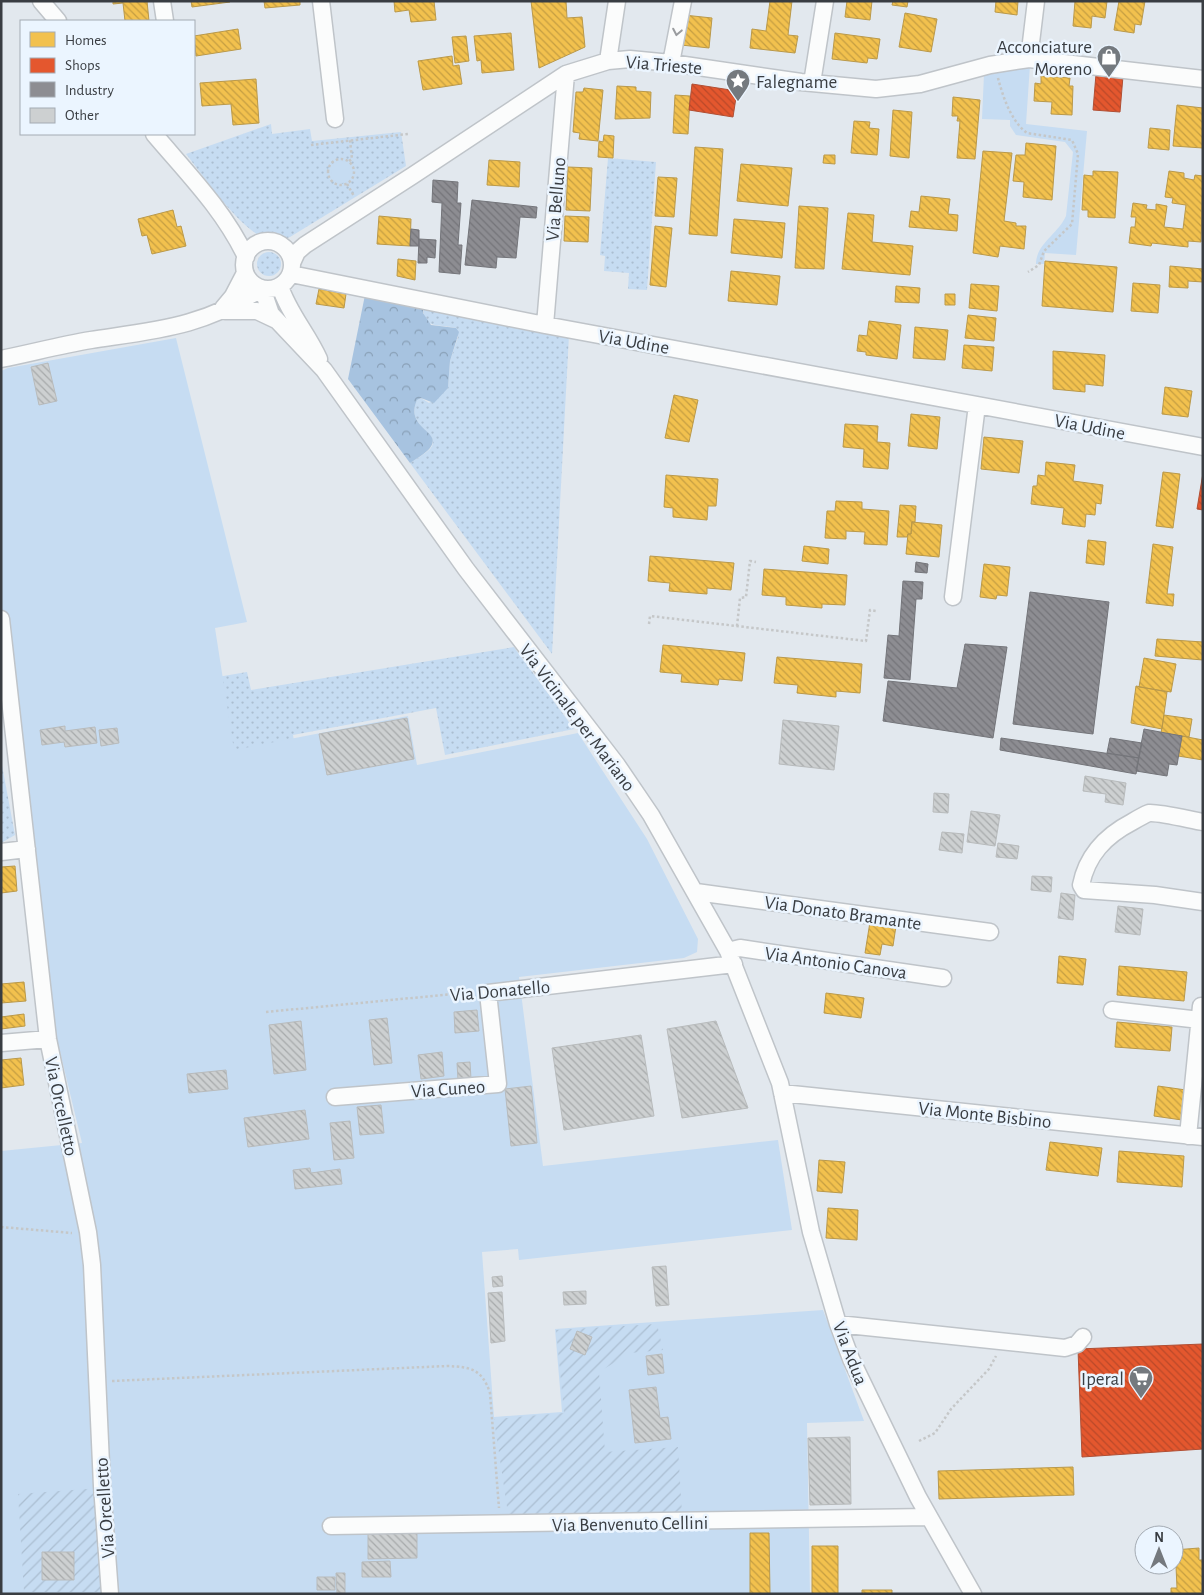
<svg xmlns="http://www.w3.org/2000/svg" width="1204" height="1595" font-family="'Alegreya Sans',sans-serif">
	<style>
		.grass { fill: url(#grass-dots) }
		.forest { fill: url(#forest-crowns) }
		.park { fill: #c6dcf2 }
		.garden { fill: url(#garden-furrows) }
		.homes { fill: url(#homes-back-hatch); stroke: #ba994a }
		.shops { fill: url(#shops-back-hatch); stroke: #b14f34 }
		.industry { fill: url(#industry-back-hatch); stroke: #74757a }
		.building { fill: url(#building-back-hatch); stroke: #b8bbbc }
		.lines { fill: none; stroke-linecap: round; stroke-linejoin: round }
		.minor-casing { stroke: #bfc4c9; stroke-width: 19 }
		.path { stroke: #c5c7c8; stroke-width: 2.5; stroke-dasharray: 2.5 2.5; stroke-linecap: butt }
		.minor { stroke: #fbfcfc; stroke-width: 16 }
		.oneway { stroke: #9a9c9f }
		.labels { text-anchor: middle; stroke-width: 5; stroke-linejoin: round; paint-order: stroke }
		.poi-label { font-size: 19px; fill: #393d42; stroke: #ebf5ff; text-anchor: end }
		.street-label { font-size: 19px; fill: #393d42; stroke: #ebf5ff }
	</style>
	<defs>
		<pattern id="grass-dots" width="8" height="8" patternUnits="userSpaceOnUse" patternTransform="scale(1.25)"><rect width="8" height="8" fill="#c6dcf2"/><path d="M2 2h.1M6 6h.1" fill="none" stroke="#abbed1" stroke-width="1.8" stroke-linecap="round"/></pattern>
		<pattern id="forest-crowns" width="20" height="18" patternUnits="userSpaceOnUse" patternTransform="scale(1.25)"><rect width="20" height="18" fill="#a7c3e0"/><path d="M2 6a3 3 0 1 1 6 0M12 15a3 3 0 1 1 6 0" fill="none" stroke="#89a0b7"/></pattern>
		<pattern id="garden-furrows" width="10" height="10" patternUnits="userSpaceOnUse" patternTransform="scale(1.25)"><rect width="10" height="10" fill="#c6dcf2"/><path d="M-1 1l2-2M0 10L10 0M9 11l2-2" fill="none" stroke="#abbed1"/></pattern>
		<pattern id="homes-back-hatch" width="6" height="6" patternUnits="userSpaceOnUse" patternTransform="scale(1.25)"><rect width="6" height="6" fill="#f2c14e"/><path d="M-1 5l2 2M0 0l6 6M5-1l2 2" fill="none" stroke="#c59e42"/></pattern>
		<pattern id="shops-back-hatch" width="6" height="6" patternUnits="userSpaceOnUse" patternTransform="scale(1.25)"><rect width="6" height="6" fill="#e4572e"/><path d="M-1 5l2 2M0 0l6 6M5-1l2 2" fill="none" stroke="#ba4929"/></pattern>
		<pattern id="industry-back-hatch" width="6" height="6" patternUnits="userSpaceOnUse" patternTransform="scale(1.25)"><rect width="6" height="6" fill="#8d8d92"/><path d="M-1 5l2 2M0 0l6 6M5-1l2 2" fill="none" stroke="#747479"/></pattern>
		<pattern id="building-back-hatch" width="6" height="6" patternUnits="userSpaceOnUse" patternTransform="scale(1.25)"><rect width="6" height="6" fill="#cdd0d1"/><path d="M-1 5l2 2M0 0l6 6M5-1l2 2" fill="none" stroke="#a7aaab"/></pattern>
	</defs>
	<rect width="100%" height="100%" fill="#e2e8ee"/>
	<path class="grass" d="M271 124 272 134 310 129 312 141 401 132 406 166 290 237C283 240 276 242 268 240 240 230 205 178 186 154Z
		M608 158 656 162 647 290 628 289 629 273 604 271 605 256 600 255Z
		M257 264a12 12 0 1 1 24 0a12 12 0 1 1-24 0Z
		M423 306 569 335 552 654 410 463C416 459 425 454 430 449 444 431 404 429 417 400L421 398 429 403 448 388 450 361 458 337 456 328C439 323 423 331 423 306Z
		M514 647 574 729 445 755 436 708 293 735 302 786 117 694 247 672 251 690Z
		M1 760 15 835 1 843Z"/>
	<path class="forest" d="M365 295 423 306V313L431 325 456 328 459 332 450 361 448 388 434 403 421 398 417 400C404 429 444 431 430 448 425 454 416 459 410 463L348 379Z"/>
	<path class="park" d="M1030 65 1026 124 1087 131 1076 255 1045 253 1044 264H1036C1036 244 1058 234 1066 216L1073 152 1065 142 1016 135 1010 126V120L982 119 984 74Z
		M331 172a11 11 0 1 1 22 0a11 11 0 1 1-22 0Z
		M176 338 247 622 215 628 234 750 408 716 417 765 578 733 647 839 698 939 697 952 684 958 519 977 543 1166 778 1140 792 1230 519 1260 518 1249 482 1252 494 1417 562 1412 555 1329 823 1310 864 1421 807 1423 810 1594H1V1151L82 1143 55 1031 1 629V371L8 368Z"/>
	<path class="garden" d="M657 1324 663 1350 630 1353 599 1372 605 1452 678 1447 682 1514H508L494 1419 564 1413 556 1330Z
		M100 1488 108 1592H24L18 1494Z"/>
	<path class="homes" d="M113 1H147L149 21H125L123 3 113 4Z
		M191 1H230V2L192 7Z
		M264 1H300V5L265 8Z
		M394 1H434L436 20 411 22 409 10 395 12Z
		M531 1H566L567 18 582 17 585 47 539 68Z
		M770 1H792L788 35 798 36 795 53 750 48 752 29 766 31Z
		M847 1H872L870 20 845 17Z
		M893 1H908L907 7 892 5Z
		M996 1H1018L1017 15 995 12Z
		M1075 1H1107L1105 18 1092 16 1091 28 1073 26Z
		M1119 1H1145L1141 25 1135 24 1134 33 1114 30Z
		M905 13 937 19 931 52 899 47Z
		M684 15 712 18 709 48 681 45Z
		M238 29 241 49 196 56 194 36Z
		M511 33 514 70 482 73 481 60 477 61 474 36Z
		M835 33 880 39 877 59 868 58 867 63 832 59Z
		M466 36 469 61 455 63 452 37Z
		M452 56 453 66 459 65 462 84 423 90 418 61Z
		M1041 76 1070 78 1069 86H1073L1072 115 1051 114 1052 102 1034 101 1035 83 1041 84Z
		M256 79 259 123 233 125 231 104 202 106 200 83Z
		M617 86 636 87V91L651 92 650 118 615 119Z
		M584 88 603 90 598 141 579 139 580 133 573 132 576 92H583Z
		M675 95 690 96 688 134 673 133Z
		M953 97 980 100 975 159 957 158 960 121H957L958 116H952Z
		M1177 105 1203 108V148L1173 146Z
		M893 110 912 112 909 158 890 156Z
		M854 121 870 122 869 128 879 129 877 155 851 153Z
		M1150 128 1170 130 1169 150 1148 148Z
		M604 135 614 136 613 158 598 157 599 141 603 142Z
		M1026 143 1056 146 1052 200 1023 197 1024 182 1013 181 1016 155H1025Z
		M695 147 723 149 717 236 689 234Z
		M983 151 1012 153 1004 221 1016 223V226H1026L1024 249 1000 246 998 257 973 253Z
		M824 155H835V164L823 163Z
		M489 160 520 162 519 187 487 185Z
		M741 164 792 168 788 206 737 201Z
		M568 167 592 168 590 211 566 210Z
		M1093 171 1118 172 1115 218 1088 217V210H1082L1084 175 1093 176Z
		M1169 171 1184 173V178L1194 180 1195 175 1203 176 1201 242 1188 241V247L1152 243 1151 246 1129 243 1131 227H1135L1136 217H1131L1133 203 1147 205 1146 209 1156 210V204L1167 206 1164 227 1183 229 1186 205 1172 203 1173 198 1165 197Z
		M658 177 677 178 674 217 655 216Z
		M921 196 950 199 948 214 958 215 957 231 909 227 911 211 919 212Z
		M799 206 828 208 824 269 795 268Z
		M173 210 177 227 181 226 186 246 152 254 147 235 142 236 138 219Z
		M848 213 874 215 872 242 913 246 910 275 842 269Z
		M379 216 411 219 410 246 377 244Z
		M565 216 589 217 588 242 564 241Z
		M734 219 785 223 782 258 731 253Z
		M655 226 672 228 666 287 650 285Z
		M398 259 416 261 415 280 397 276Z
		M1045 261 1117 267 1113 312 1042 306Z
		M1170 266 1203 269V282L1188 281V288L1169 287Z
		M731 271 780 276 777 305 728 301Z
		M1133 283 1160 285 1158 313 1131 311Z
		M971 284 999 286 997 311 969 308Z
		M896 286 920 288 919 303 895 302Z
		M319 289 346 294 344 308 316 304Z
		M945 294H955V305H945Z
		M968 315 996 318 994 341 965 338Z
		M869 321 901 325 897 359 866 355V352L857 351 859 335 867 336Z
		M915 327 948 330 945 360 913 358Z
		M964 345 994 347 992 371 962 368Z
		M1053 351 1105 355 1103 386 1085 384V392L1053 389Z
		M1165 387 1192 391 1188 417 1162 414Z
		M674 395 698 400 689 442 665 438Z
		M911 414 940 417 937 449 908 446Z
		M845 424 878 426 877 442 890 443 888 469 863 467 864 449 843 447Z
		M984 437 1023 441 1019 473 981 469Z
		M1046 462 1075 465 1073 481 1103 485 1101 504 1096 503 1095 515 1086 514 1085 527 1062 524 1064 508 1031 504 1033 486H1037L1038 475 1045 476Z
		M1163 472 1180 474 1173 528 1156 526Z
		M666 475 718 479 716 506H708L707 520 673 517V508L664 507Z
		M836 501 862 502V509L889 511 887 545 864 544 865 532 846 531V539L825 538 827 511H835Z
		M900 505 916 506 915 522H912L911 534H908L907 537H897Z
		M912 522 942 525 939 557 906 554 908 534H911Z
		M1088 540 1106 542 1104 565 1086 563Z
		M1153 544 1173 547 1167 594H1174L1173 606 1146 603Z
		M804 546 829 549 828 564 802 561Z
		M650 556 734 563 731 590 707 588V594L669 591 670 583 648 581Z
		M984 564 1010 567 1007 596 997 595 996 599 980 597Z
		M764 569 847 575 845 605 822 604V608L786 605V597L762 595Z
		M1157 639 1203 642V660L1155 656Z
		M663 645 745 653 742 681 719 679 718 685 681 682 682 674 660 672Z
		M777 657 862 664 860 693 836 691V697L797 693 798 685 774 683Z
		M1144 658 1176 664 1171 692 1139 687Z
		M1136 686 1167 692 1162 729 1131 723Z
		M1164 715 1192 719 1189 737 1161 733Z
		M1182 736 1203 740V760L1178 756Z
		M15 866 17 891 1 893V867Z
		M870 922 896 926 893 946 882 944 880 955 865 953Z
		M1059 956 1086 959 1083 985 1057 983Z
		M1119 966 1187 972 1184 1001 1117 995Z
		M24 982 26 1001 1 1003V984Z
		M826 993 864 998 861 1018 824 1013Z
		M24 1014 25 1026 1 1029V1017Z
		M1117 1022 1172 1027 1170 1051 1115 1047Z
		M21 1058 24 1085 1 1088V1060Z
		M1158 1086 1186 1090 1182 1120 1154 1116Z
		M1050 1142 1102 1148 1098 1176 1046 1170Z
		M1119 1151 1184 1156 1182 1187 1117 1182Z
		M819 1160 845 1162 842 1193 817 1191Z
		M828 1208 858 1210 857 1240 826 1238Z
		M1073 1467 1074 1495 939 1499 938 1471Z
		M750 1533H769L770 1594H750Z
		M812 1546H838V1594H812Z
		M1199 1548V1560H1203V1594H1171V1588H1177L1176 1566H1170L1174 1565V1550Z
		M862 1590H892V1594H862Z"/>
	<path class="shops" d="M1096 74 1123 76 1120 112 1093 110Z
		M692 84 737 91 733 117 689 110Z
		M1203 473V510L1197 509Z
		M1203 1344V1449L1082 1457 1078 1349Z"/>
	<path class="industry" d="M433 180 458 182 457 203H461L458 245H462L460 274 439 272 442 203 432 202Z
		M472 200 537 207 536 218 520 217 516 258 497 257 496 268 465 265Z
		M411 229 419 230V246H410Z
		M419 239 436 240 435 258 427 257V263H418Z
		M916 562 928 564 927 573 915 572Z
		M903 581 923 582 922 599H916L910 680 884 678 888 635 899 636Z
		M1030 592 1109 602 1093 734 1013 724Z
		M965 644 1007 647 993 738 883 721 888 681 957 688Z
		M1144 729 1182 736 1177 765 1169 764 1167 776 1136 771Z
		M1001 738 1139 758 1136 774 1000 750Z
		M1110 738 1142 743 1139 758 1107 753Z"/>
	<path class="building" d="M48 363 57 401 39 405 31 367Z
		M407 718 414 759 327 775 319 734Z
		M783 720 839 726 834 770 779 764Z
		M65 726V731L95 727 97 743 65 747 64 742 42 745 40 730Z
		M117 728 119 743 101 746 99 730Z
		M1085 776 1126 783 1123 805 1105 802 1106 794 1083 791Z
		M934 793 949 794 948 813 933 812Z
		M971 811 1000 815 995 846 967 842Z
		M942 832 964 834 962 853 939 850Z
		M998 843 1019 846 1017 859 996 857Z
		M1032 876 1052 877 1051 892 1031 890Z
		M1061 893 1075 895 1073 920 1058 918Z
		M1118 906 1143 909 1140 935 1115 932Z
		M477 1010 479 1031 455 1033 454 1012Z
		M387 1018 392 1063 374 1065 369 1020Z
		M301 1021 306 1070 274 1074 269 1025Z
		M716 1021 748 1108 682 1118 667 1029Z
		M641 1035 654 1116 564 1130 552 1048Z
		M442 1052 444 1076 421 1079 418 1055Z
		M470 1062 471 1079 458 1080 457 1063Z
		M226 1070 228 1089 189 1093 187 1074Z
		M531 1086 537 1143 511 1146 505 1089Z
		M381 1105 384 1133 360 1135 357 1107Z
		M305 1110 309 1139 248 1147 244 1118Z
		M350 1121 354 1158 334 1160 330 1123Z
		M310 1168 311 1173 340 1169 342 1184 295 1189 293 1170Z
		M666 1266 669 1305 656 1306 652 1267Z
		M502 1276 503 1286 493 1287 492 1277Z
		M586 1291V1304L564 1305 563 1292Z
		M502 1292 505 1341 491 1343 488 1293Z
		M577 1331 592 1337 585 1355 570 1349Z
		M662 1354 664 1373 648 1375 646 1356Z
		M656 1387 660 1418 668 1417 671 1439 635 1443 629 1390Z
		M850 1437 851 1504 810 1505 808 1438Z
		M368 1533H417V1558L368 1559Z
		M42 1552H74V1580H42Z
		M390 1561 391 1577H362V1562Z
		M336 1573H345V1593H337Z
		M317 1577H335V1590H317Z"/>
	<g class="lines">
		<defs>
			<path id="minor" d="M41 1 58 21
				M162 1 165 21
				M321 1 335 119
				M1029 59 1036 1
				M608 61 617 1
				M671 63 683 1
				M812 83 825 1
				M154 134C187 173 224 210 246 257
				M244 265a24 24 0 1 1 48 0a24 24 0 1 1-48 0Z
				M292 263 297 252 305 245 412 176 566 74 608 61 630 59 671 63 801 82 876 89 920 84 990 65 1029 59 1203 79
				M291 274 545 325 1203 447
				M280 286C288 312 308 334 319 359
				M223 308 233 296 245 273
				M225 311H257L276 320
				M545 325 566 74
				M1 359C31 353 61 345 91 340 157 330 204 327 262 288L271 314 324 370 466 569 617 765 651 815 728 951 780 1083 811 1232 838 1324 851 1359 918 1497 973 1594
				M953 597 977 405
				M1 619 48 1039 88 1232 92 1265 102 1486 110 1594
				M1203 822C1191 820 1159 812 1149 813 1144 815 1137 819 1132 822 1105 836 1087 855 1081 885L1084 890 1155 895 1203 902
				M1 852 27 849
				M696 892 990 932
				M728 951 740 948 943 978
				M1112 1010 1200 1020
				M1 1043 48 1039
				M782 1093 1203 1137
				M335 1097 498 1084 488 993 734 964
				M1188 1136 1201 1006
				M838 1324 1065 1348 1077 1344 1083 1337
				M331 1526 929 1517"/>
		</defs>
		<use href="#minor" class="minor-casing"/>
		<path class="path" d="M998 78C1003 97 1011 121 1027 133L1072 140 1078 154 1072 224 1044 251 1039 265 1028 272
			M311 145 408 134
			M328 172a13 13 0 1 1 26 0a13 13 0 1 1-26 0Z
			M349 161 352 159 350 140
			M347 184 354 196
			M649 624 650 616 866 641 870 610 876 611
			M737 626 740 598 746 597 750 561 756 562
			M266 1012 474 992
			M1 1227 72 1233
			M112 1381 447 1366C471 1367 482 1369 490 1393L499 1508
			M919 1441 935 1433 951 1409 989 1369 996 1356"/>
		<use href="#minor" class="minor"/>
	</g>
	<defs><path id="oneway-chevron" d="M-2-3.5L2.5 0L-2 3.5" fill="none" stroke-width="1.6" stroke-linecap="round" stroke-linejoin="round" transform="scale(1.25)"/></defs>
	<use class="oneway" href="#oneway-chevron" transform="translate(677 32) rotate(101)"/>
	<defs>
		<symbol id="shop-pin" viewBox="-11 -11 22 30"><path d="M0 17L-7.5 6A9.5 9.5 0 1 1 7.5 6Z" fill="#74797e" stroke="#ebf5ff"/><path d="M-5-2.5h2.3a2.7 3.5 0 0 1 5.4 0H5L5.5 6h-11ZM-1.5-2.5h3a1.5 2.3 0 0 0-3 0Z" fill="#fff"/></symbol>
		<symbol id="sight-pin" viewBox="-11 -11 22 30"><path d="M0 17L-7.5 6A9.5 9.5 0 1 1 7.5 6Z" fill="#74797e" stroke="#ebf5ff"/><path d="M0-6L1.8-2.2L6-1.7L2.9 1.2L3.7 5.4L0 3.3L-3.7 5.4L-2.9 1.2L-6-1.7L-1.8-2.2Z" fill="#fff"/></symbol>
		<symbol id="supermarket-pin" viewBox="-11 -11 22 30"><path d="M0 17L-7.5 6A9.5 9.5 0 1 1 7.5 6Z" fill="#74797e" stroke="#ebf5ff"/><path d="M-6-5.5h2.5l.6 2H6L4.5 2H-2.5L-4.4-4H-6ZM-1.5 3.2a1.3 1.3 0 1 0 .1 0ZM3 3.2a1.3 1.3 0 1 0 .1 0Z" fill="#fff"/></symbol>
	</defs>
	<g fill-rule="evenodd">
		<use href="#shop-pin" x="1095" y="43" width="28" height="38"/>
		<use href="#sight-pin" x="724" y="67" width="28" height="38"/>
		<use href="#supermarket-pin" x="1127" y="1364" width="28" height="38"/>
	</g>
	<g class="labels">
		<g class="poi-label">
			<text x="1092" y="53">Acconciature<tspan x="1092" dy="22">Moreno</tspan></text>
			<text x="756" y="88" text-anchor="start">Falegname</text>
			<text x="1124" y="1385">Iperal</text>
		</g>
		<g class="street-label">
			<text transform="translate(664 64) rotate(5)" y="7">Via Trieste</text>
			<text transform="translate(555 199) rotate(-85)" y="7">Via Belluno</text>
			<text transform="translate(634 341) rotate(10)" y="7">Via Udine</text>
			<text transform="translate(1090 426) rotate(11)" y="7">Via Udine</text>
			<text transform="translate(578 717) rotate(53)" y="7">Via Vicinale per Mariano</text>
			<text transform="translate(843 912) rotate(8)" y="7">Via Donato Bramante</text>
			<text transform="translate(836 962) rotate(8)" y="7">Via Antonio Canova</text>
			<text transform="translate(500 990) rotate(-5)" y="7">Via Donatello</text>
			<text transform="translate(448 1088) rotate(-4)" y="7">Via Cuneo</text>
			<text transform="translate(62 1106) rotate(78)" y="7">Via Orcelletto</text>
			<text transform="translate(985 1114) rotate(6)" y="7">Via Monte Bisbino</text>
			<text transform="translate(851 1353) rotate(69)" y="7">Via Adua</text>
			<text transform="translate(104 1508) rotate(-94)" y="7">Via Orcelletto</text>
			<text transform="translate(630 1523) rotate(-1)" y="7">Via Benvenuto Cellini</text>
		</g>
	</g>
	<rect width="1204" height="1595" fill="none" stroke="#393d42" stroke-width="5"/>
	<rect x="20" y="20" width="175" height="115" fill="#ebf5ff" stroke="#a4abb3"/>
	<rect x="30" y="32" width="25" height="15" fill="#f2c14e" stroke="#a4abb3"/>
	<text x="65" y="45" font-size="15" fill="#393d42">Homes</text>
	<rect x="30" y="58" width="25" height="15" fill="#e4572e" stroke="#a4abb3"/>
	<text x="65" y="70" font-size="15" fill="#393d42">Shops</text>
	<rect x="30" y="82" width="25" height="15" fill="#8d8d92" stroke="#a4abb3"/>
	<text x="65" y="95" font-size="15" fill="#393d42">Industry</text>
	<rect x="30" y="108" width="25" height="15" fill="#cdd0d1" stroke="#a4abb3"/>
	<text x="65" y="120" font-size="15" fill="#393d42">Other</text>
	<g transform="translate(1159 1550)"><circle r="24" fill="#ebf5ff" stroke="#a4abb3"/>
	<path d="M0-4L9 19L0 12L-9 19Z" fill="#74797e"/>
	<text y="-8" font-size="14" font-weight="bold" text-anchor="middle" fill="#393d42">N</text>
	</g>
</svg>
